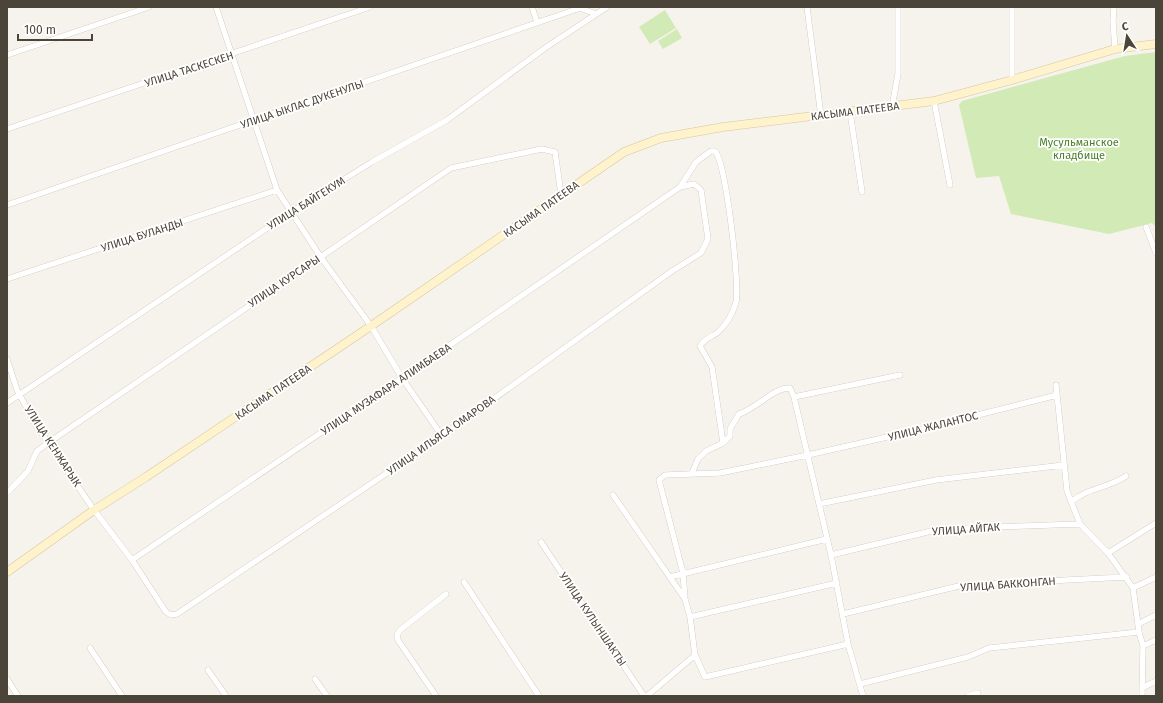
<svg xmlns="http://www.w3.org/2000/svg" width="1163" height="703" font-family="'Fira Sans',sans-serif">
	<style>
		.green { fill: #d2eab5 }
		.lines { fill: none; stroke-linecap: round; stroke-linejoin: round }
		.street-casing { stroke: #c2bbae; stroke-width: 6 }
		.secondary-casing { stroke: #d6c79b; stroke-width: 9 }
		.street { stroke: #fff; stroke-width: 5.5 }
		.secondary { stroke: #fff3cd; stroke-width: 8 }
		.labels { text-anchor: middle; stroke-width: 3.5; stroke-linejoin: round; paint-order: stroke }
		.street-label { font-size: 11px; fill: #4b4439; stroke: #fff }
		.park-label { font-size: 11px; fill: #4a7f2a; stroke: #fff }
	</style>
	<rect width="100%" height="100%" fill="#f6f3ec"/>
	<path class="green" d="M665 10 676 28 650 44 639 27Z
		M677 29 682 38 663 49 658 41Z
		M1156 52V227L1152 223 1109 234 1011 214 999 176 976 178 959 105 962 101 1125 56Z"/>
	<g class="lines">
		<defs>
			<path id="street" d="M216 7 277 190 320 256 371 326 402 378 442 436
				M532 7 537 22
				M807 7 821 116
				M1114 7 1113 21 1115 49
				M7 55 149 7
				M1012 80V7
				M934 101 950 185
				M892 107 898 74V7
				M850 112 862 192
				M7 129 370 7
				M680 187 696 162 711 151H715C726 162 740 285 736 302 733 313 726 325 717 333 711 337 704 339 700 346L712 367 723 443
				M7 205 580 8 596 14
				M1146 227 1156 253
				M7 279 277 190
				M7 359 17 390 36 425 94 510 132 560 402 378 680 187 694 184 701 190 708 239 701 253 672 271 442 436 177 614 171 615 166 612 132 560
				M1056 385 1067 491 1080 524 1108 553 1133 588 1139 632 1143 646 1142 696
				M794 397 900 375
				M7 403 291 212 372 162 447 120 545 48 607 7
				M692 473 698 459 706 451 723 443 730 436V429L739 414C756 409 774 387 790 388L794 397 831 555 848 644 863 696
				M9 491 28 471 37 451 48 443 451 168 542 149 555 152 561 194
				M613 495 685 599 690 617 695 655 705 677 848 644
				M1071 502C1089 487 1109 488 1126 476
				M819 504 936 480 1064 465
				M541 542 644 696
				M1108 553 1156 523
				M831 555 940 529 1080 524
				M670 577 827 539
				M464 582 539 696
				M1133 588 1156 577
				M685 599 683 573 659 480 665 475 720 473 808 455 918 430 1057 395
				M843 614 963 585 1127 577
				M690 617 837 583
				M1138 624 1156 615
				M1143 646 1156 640
				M90 648 122 696
				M208 670 226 696
				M7 679 18 696
				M315 679 327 696
				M860 684 968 657 989 648 1139 632
				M1142 688 1156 681
				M436 696 398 640 397 635 400 630 446 594
				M647 696 695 655
				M968 696 978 693"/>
			<path id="secondary" d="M7 572 94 510 146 477 371 326 624 152 661 138 723 127 934 101 1012 80 1115 49 1156 44"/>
		</defs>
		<use href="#street" class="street-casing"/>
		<use href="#secondary" class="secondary-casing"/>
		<use href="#street" class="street"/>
		<use href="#secondary" class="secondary"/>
	</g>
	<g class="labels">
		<g class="street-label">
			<text transform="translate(189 69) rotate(-18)" y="4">УЛИЦА ТАСКЕСКЕН</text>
			<text transform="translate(302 104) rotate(-19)" y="4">УЛИЦА ЫКЛАС ДУКЕНУЛЫ</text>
			<text transform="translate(855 111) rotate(-7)" y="4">КАСЫМА ПАТЕЕВА</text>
			<text transform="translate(306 203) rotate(-32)" y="4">УЛИЦА БАЙГЕКУМ</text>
			<text transform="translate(541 209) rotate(-35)" y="4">КАСЫМА ПАТЕЕВА</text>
			<text transform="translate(142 235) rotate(-18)" y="4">УЛИЦА БУЛАНДЫ</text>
			<text transform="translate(284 281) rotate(-34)" y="4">УЛИЦА КУРСАРЫ</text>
			<text transform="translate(386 389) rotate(-34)" y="4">УЛИЦА МУЗАФАРА АЛИМБАЕВА</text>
			<text transform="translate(273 392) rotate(-34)" y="4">КАСЫМА ПАТЕЕВА</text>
			<text transform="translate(933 426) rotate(-14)" y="4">УЛИЦА ЖАЛАНТОС</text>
			<text transform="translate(441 435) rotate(-35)" y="4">УЛИЦА ИЛЬЯСА ОМАРОВА</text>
			<text transform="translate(53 446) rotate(57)" y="4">УЛИЦА КЕНЖАРЫК</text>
			<text transform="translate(966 529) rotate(-4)" y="4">УЛИЦА АЙГАК</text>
			<text transform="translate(1008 584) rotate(-4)" y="4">УЛИЦА БАККОНГАН</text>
			<text transform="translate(593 619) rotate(56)" y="4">УЛИЦА КУЛЫНШАКТЫ</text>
		</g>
		<g class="park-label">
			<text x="1079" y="146">Мусульманское<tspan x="1079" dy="13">кладбище</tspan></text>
		</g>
	</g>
	<rect width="1163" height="703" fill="none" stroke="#4b4439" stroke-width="16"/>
	<g transform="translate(1127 36) rotate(348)" stroke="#ffffff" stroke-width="3" paint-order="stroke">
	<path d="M0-3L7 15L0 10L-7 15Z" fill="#4b4439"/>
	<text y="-6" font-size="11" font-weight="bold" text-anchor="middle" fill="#4b4439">С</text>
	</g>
	<path d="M18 34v6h74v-6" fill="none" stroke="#4b4439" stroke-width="2"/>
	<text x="24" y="34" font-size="12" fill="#4b4439" stroke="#ffffff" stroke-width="3" paint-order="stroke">100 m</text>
</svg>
